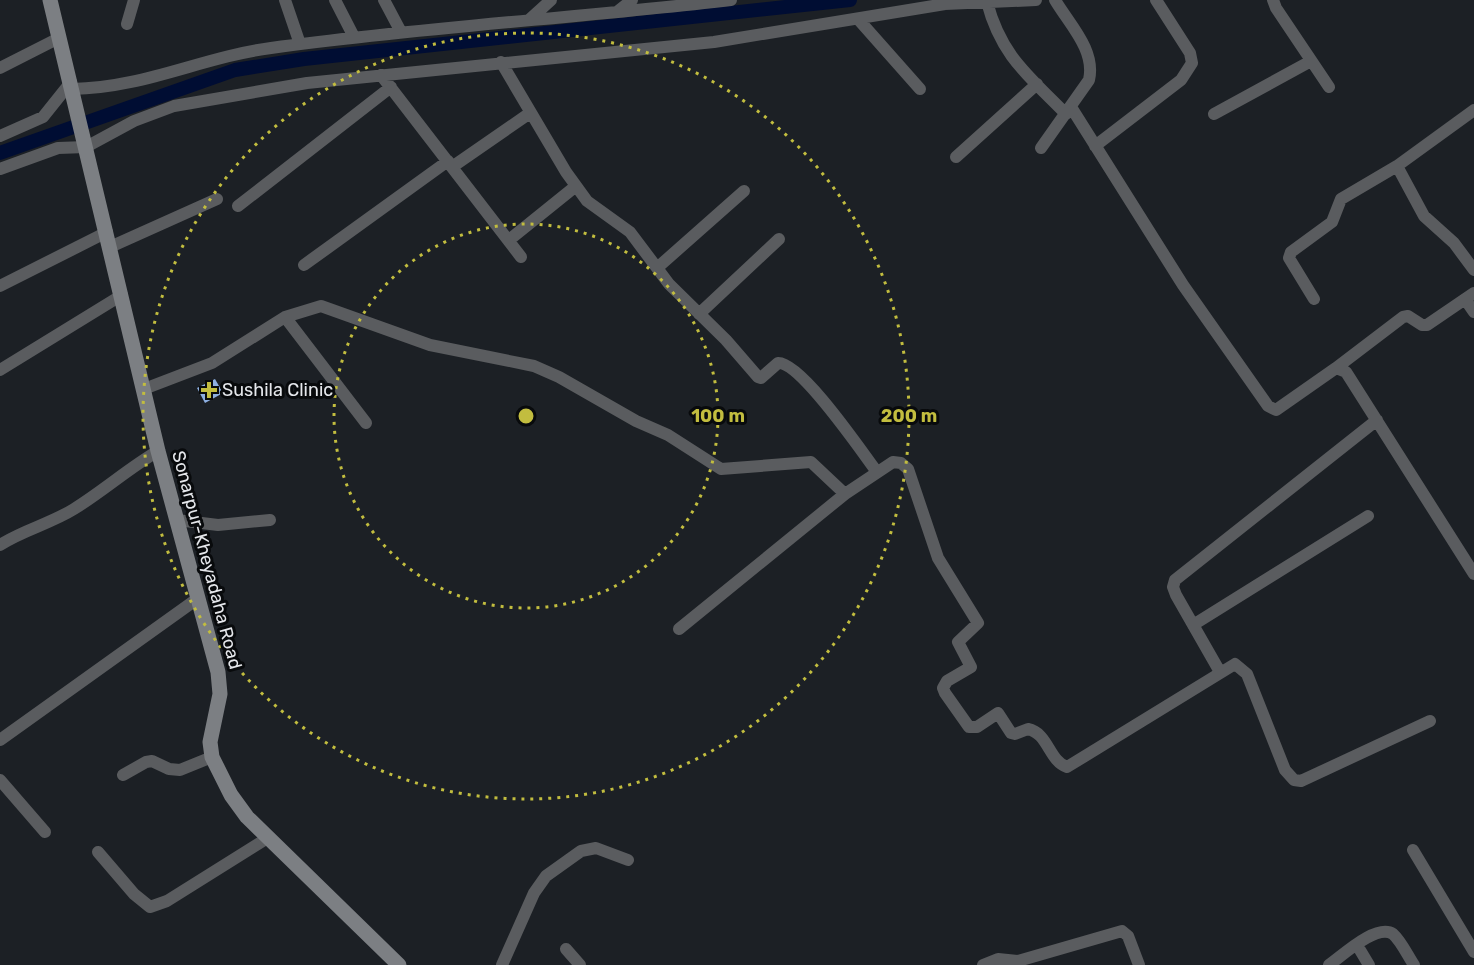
<svg xmlns="http://www.w3.org/2000/svg" width="1474" height="965" font-family="Rubik,sans-serif">
	<style>
		.lines { fill: none; stroke-linecap: round; stroke-linejoin: round }
		.canal { stroke: #000d33; stroke-width: 14 }
		.building { fill: #8dafe1 }
		.street { stroke: #5a5c5f; stroke-width: 12 }
		.secondary { stroke: #7c7f83; stroke-width: 15 }
		.ring { fill: none; stroke: #c2bd3f; stroke-width: 3; stroke-dasharray: 3 6 }
		.poi-dot { fill: #c2bd3f; stroke: #080a0c; stroke-width: 2 }
		.labels { text-anchor: middle; stroke-width: 6; stroke-linejoin: round; paint-order: stroke }
		.poi-label { font-size: 18px; fill: #e5e7eb; stroke: #080a0c; text-anchor: start }
		.street-label { font-size: 18px; fill: #e5e7eb; stroke: #080a0c }
		.centre { fill: #c2bd3f; stroke: #080a0c; stroke-width: 3 }
		.ring-label { font-size: 18px; text-anchor: middle; font-weight: bold; fill: #c2bd3f; stroke: #080a0c; stroke-width: 6; stroke-linejoin: round; paint-order: stroke }
	</style>
	<rect width="100%" height="100%" fill="#1c2025"/>
	<g class="lines">
		<path class="canal" d="M0 153 235 70 304 59 850 0"/>
	</g>
	<path class="building" d="M215 379 223 393 205 403 197 388Z"/>
	<g class="lines">
		<path class="street" d="M285 0 300 44
			M335 0 354 37
			M384 0 401 32
			M1273 0 1276 8 1329 87
			M987 2C1001 56 1029 76 1066 114
			M617 12 632 0
			M858 19 920 89
			M529 20 551 0
			M127 24 134 0
			M501 62 566 172 587 201 630 232 669 284 726 340 758 377 761 378 778 363C801 362 862 452 877 472
			M0 68 59 38
			M381 75 521 257
			M72 89C144 88 202 57 271 48 424 27 578 18 731 0
			M1071 107 1183 285 1268 406 1276 410 1336 368 1346 372 1474 574
			M1214 114 1311 61
			M0 136 43 117 71 82
			M1095 146 1181 80 1192 63 1190 53 1156 0
			M1041 148 1089 80C1096 50 1069 24 1055 0
			M956 157 1037 84
			M1397 166 1424 216 1454 243 1474 270
			M452 167 530 113
			M0 169 58 148 86 147 134 121 174 106 307 83 714 42 945 4 1036 0
			M238 206 391 87
			M509 240 576 186
			M110 247 217 199
			M304 265 448 161
			M657 268 744 191
			M0 286 107 232
			M1314 299 1289 258 1291 252 1332 222 1341 199 1397 166 1474 110
			M1465 299 1474 312
			M699 314 779 239
			M285 317 366 423
			M1336 368 1403 317 1408 316 1422 325H1427L1474 293
			M0 370 122 295
			M144 389 212 363 285 317 321 306 430 345 534 366 559 377 636 421 668 435 721 469 811 462 845 494 893 462 901 463 908 469 938 558 978 623 958 642 971 667 947 681 943 688 945 693 969 727H977L998 713 1011 733 1015 734 1028 729C1048 733 1049 761 1067 767L1235 664 1247 674 1285 770 1294 780 1301 781 1430 721
			M177 520 218 525 270 520
			M0 545C23 530 50 524 74 509 103 491 129 468 158 451
			M1193 625 1368 516
			M679 629 845 494
			M1220 672 1176 595 1173 587 1175 580 1377 420
			M0 740 197 599
			M123 775 146 762 152 761 169 769 180 770 212 757
			M0 780 45 832
			M1413 850 1474 952
			M98 852 134 894 150 907 167 901 266 839
			M1357 945 1369 965
			M566 949 580 965
			M502 965 534 893 546 876 581 851 596 848 628 860
			M983 965 998 959 1018 961 1122 931 1128 936 1139 965
			M1329 965C1343 955 1377 923 1393 934 1401 941 1408 956 1414 965"/>
		<path class="secondary" d="M50 0 158 451 218 672 220 694 210 742 212 757 231 795 247 817 399 965"/>
	</g>
	<g class="ring">
		<circle cx="526" cy="416" r="192"/>
		<circle cx="526" cy="416" r="383"/>
	</g>
	<path class="poi-dot" d="M206 381h6v6h6v6h-6v6h-6v-6h-6v-6h6z"/>
	<g class="labels">
		<g class="poi-label">
			<text x="222" y="396">Sushila Clinic</text>
		</g>
		<g class="street-label">
			<text transform="translate(207 560) rotate(75)" y="6">Sonarpur-Kheyadaha Road</text>
		</g>
	</g>
	<circle cx="526" cy="416" r="9" class="centre"/>
	<g class="ring-label">
		<text x="718" y="422">100 m</text>
		<text x="909" y="422">200 m</text>
	</g>
</svg>
